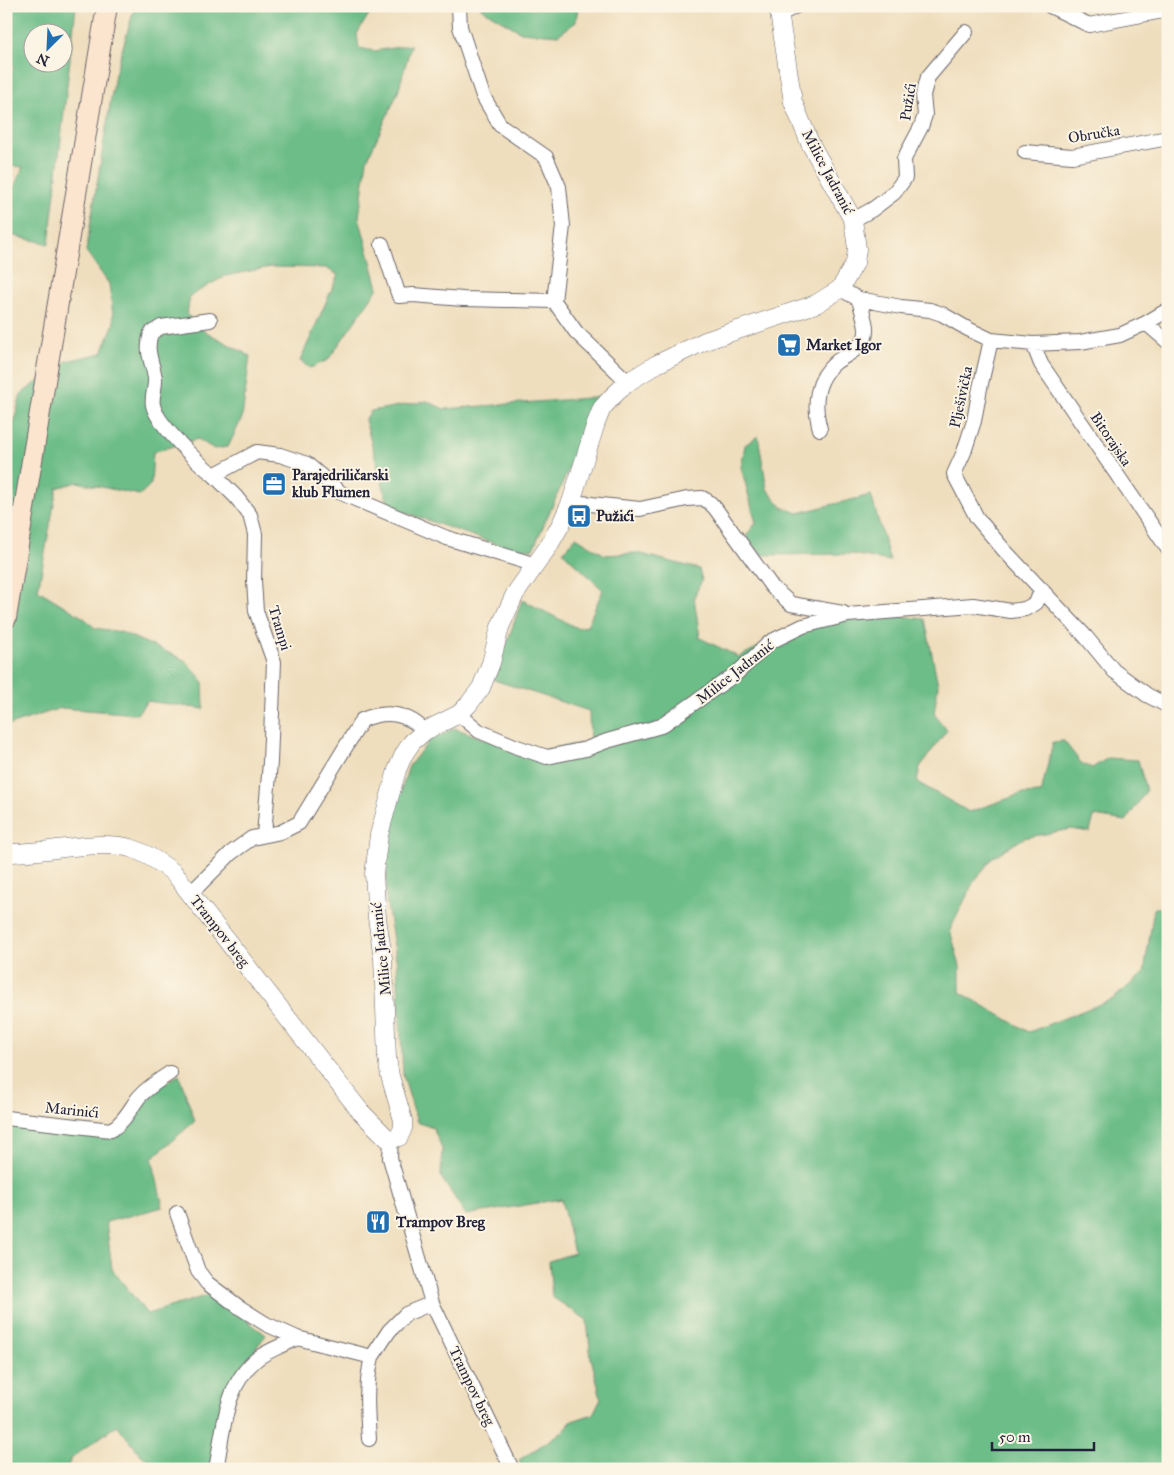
<svg xmlns="http://www.w3.org/2000/svg" width="1174" height="1475" font-family="'IM FELL Great Primer',serif">
	<style>
		.forest { fill: #6dbd88; stroke: #487062; fill-rule: evenodd }
		.lines { fill: none; stroke-linecap: round; stroke-linejoin: round }
		.minor-casing { stroke: #6a6468; stroke-width: 16 }
		.tertiary-casing { stroke: #6a6468; stroke-width: 19 }
		.secondary-casing { stroke: #6a6468; stroke-width: 22 }
		.minor { stroke: #fff; stroke-width: 14 }
		.tertiary { stroke: #fff; stroke-width: 18 }
		.secondary { stroke: #fbe5cf; stroke-width: 20 }
		.labels { text-anchor: middle; stroke-width: 4; stroke-linejoin: round; paint-order: stroke }
		.street-label { font-size: 15px; fill: #22223b; stroke: #fcf5e5 }
		.poi-label { font-size: 15px; font-weight: bold; fill: #22223b; stroke: #fcf5e5; text-anchor: start }
	</style>
	<rect width="100%" height="100%" fill="#fcf5e5"/>
	<filter id="ink" filterUnits="userSpaceOnUse"><feTurbulence type="fractalNoise" baseFrequency=".02" numOctaves="2"/><feDisplacementMap in="SourceGraphic" scale="10" xChannelSelector="R" yChannelSelector="G"/><feConvolveMatrix kernelMatrix="1 2 1 2 8 2 1 2 1" color-interpolation-filters="sRGB"/></filter>
	<filter id="wash" filterUnits="userSpaceOnUse"><feTurbulence type="fractalNoise" baseFrequency=".0096" numOctaves="4" result="noise"/><feDisplacementMap in="SourceGraphic" scale="20" xChannelSelector="R" yChannelSelector="G"/><feGaussianBlur stdDeviation="1.12" result="paint"/><feColorMatrix in="noise" values="0 0 0 0 0 0 0 0 0 0 0 0 0 0 0 0 0 1.4 0 .05"/><feComposite in="paint" operator="in"/></filter>
	<g filter="url(#wash)">
		<rect width="100%" height="100%" fill="#efdebd"/>
		<path class="forest" d="M6 6H76L49 244 6 234V205L23 167 6 165V76L14 67 6 56ZM62 32V62H32V32Z
			M135 6H372V9L357 34 359 48 374 51 411 45 398 92 367 160 359 217 378 288 328 360 310 368 300 361 338 275 326 268 271 267 225 276 190 296 187 314 197 327 250 356 242 418 228 447 214 449 198 439 153 452 151 484 140 495 77 482 57 488 38 590 84 618 95 628 121 632 185 660 203 681 204 709 147 701 137 714 61 708 6 726V455L21 394 67 361 102 353 114 323 109 284 86 251 115 74Z
			M480 6H578L576 22 558 35 521 32 482 9Z
			M601 397 533 549 508 548 389 507 365 420 371 411 427 401 444 409Z
			M758 436 767 489 782 507 798 513 871 495 890 561 852 554 762 555 746 536 756 523 741 467 745 445Z
			M576 537 605 555 637 553 699 569 702 580 694 597 700 638 739 657 799 626 887 614 925 619 938 685 934 714 947 730 920 767 917 782 969 812 1021 794 1041 793 1053 742 1064 741 1081 763 1092 768 1108 758 1138 760 1146 791 1126 821 1094 816 1090 832 1071 829 1024 838 993 857 973 883 950 930 960 966V992L1029 1032 1113 999 1144 973 1154 908H1168V1469H523L519 1460 562 1432 572 1421 593 1414 601 1398 591 1358 587 1320 552 1297 549 1261 574 1253 561 1199 466 1215 441 1177 442 1148 433 1128 417 1122 403 1075 397 964 386 898 388 832 409 766 429 741 454 728 525 753 590 742 589 711 494 680 522 600 577 628 587 626 603 590 563 552Z
			M179 1075 195 1121 152 1158 163 1207 106 1222 112 1269 147 1314 212 1294 266 1335C247 1360 222 1386 217 1419 215 1436 217 1452 210 1469H166L142 1456 117 1425 72 1458 66 1469H6V1123L114 1138 149 1091Z"/>
	</g>
	<g filter="url(#ink)">
		<g class="lines">
			<defs>
				<path id="minor" d="M459 6 460 27 483 96 500 125 546 157 559 187 563 226 554 301 576 332 628 382
					M1050 6 1089 25 1168 10
					M779 15 796 6
					M1025 152 1072 156 1168 138
					M853 220 873 209 894 193 905 178 904 159 921 127 925 115 923 95 928 77 966 32
					M382 244 399 296 413 295 463 299 554 301
					M840 289 859 299 901 307 930 310 942 314 968 329 991 340 1033 344 1080 342 1120 335 1146 323 1168 310
					M210 320 161 327 151 333C145 352 152 360 155 378 156 387 151 397 153 405 156 423 199 464 214 475L257 452 280 455 307 464 341 493 447 538 536 565
					M1146 323 1168 342
					M991 340 980 388 974 421 964 452 954 474 977 518 1004 550 1086 637 1114 671 1147 695 1168 706
					M1033 344 1041 364 1168 549
					M820 429C813 404 816 379 836 362 847 354 860 350 865 337 869 327 861 310 859 299
					M214 475 236 497 250 515 255 534 254 581 256 611 274 662 270 762 264 835
					M571 502 640 509 687 499 702 498 709 502 715 508 772 587 791 604 843 613
					M459 714 479 731 517 747 547 757 586 749 607 741 661 726 737 673 770 642 803 626 848 615 973 605 1011 611 1025 609 1036 603 1042 589
					M189 892 198 886 231 853 252 838 281 832 299 823 362 720C386 710 406 712 425 731
					M6 1118 111 1130C124 1122 130 1109 139 1097 148 1087 159 1080 170 1073
					M391 1139 390 1158 432 1303 512 1469
					M177 1213 198 1271 207 1283 239 1307 266 1324 297 1338 372 1357 389 1331 406 1314 432 1303
					M369 1439C367 1409 365 1386 372 1357
					M216 1469C224 1430 224 1385 258 1358 269 1350 284 1345 297 1338"/>
				<path id="tertiary" d="M6 853C44 854 95 839 130 848 147 853 161 863 174 873L361 1112 387 1138 391 1139 399 1137 403 1128V1120L390 1076 387 1058 383 958 377 918 374 874 379 835 397 770 404 754 412 742 425 731 459 714 468 705 481 688 491 663 500 627 515 594 548 547 561 524 571 502 596 423 602 408 613 396 628 382 657 364 705 341 816 304 840 289 855 263 857 249 853 220 810 143 793 102 778 6"/>
				<path id="secondary" d="M6 618 107 6"/>
			</defs>
			<use href="#minor" class="minor-casing"/>
			<use href="#tertiary" class="tertiary-casing"/>
			<use href="#secondary" class="secondary-casing"/>
			<use href="#minor" class="minor"/>
			<use href="#tertiary" class="tertiary"/>
			<use href="#secondary" class="secondary"/>
		</g>
	</g>
	<defs>
		<symbol id="supermarket-square" viewBox="-11 -11 22 22"><rect x="-9" y="-9" width="18" height="18" rx="4" fill="#1f6fb2" stroke="#fcf5e5"/><path d="M-6-5.5h2.5l.6 2H6L4.5 2H-2.5L-4.4-4H-6ZM-1.5 3.2a1.3 1.3 0 1 0 .1 0ZM3 3.2a1.3 1.3 0 1 0 .1 0Z" fill="#fff"/></symbol>
		<symbol id="office-square" viewBox="-11 -11 22 22"><rect x="-9" y="-9" width="18" height="18" rx="4" fill="#1f6fb2" stroke="#fcf5e5"/><path d="M-6-3h4V-5.5h4V-3h4V5H-6ZM-1-4.5V-3h2v-1.5ZM-6 0V1H6V0Z" fill="#fff"/></symbol>
		<symbol id="bus-square" viewBox="-11 -11 22 22"><rect x="-9" y="-9" width="18" height="18" rx="4" fill="#1f6fb2" stroke="#fcf5e5"/><path d="M-5-6H5V4H4V6H2V4H-2V6H-4V4H-5ZM-3.5-4V0h7V-4ZM-3.5 1.2v1.5H-2V1.2ZM2 1.2v1.5H3.5V1.2Z" fill="#fff"/></symbol>
		<symbol id="restaurant-square" viewBox="-11 -11 22 22"><rect x="-9" y="-9" width="18" height="18" rx="4" fill="#1f6fb2" stroke="#fcf5e5"/><path d="M-5-6h1v4h1v-4h1v4h1v-4h1v5L-1.5 .5V6h-2V.5L-5-1ZM5-6V6H3V1.5H1.5Q1.5-4 5-6Z" fill="#fff"/></symbol>
	</defs>
	<g fill-rule="evenodd">
		<use href="#supermarket-square" x="775" y="331" width="28" height="28"/>
		<use href="#office-square" x="260" y="470" width="28" height="28"/>
		<use href="#bus-square" x="565" y="502" width="28" height="28"/>
		<use href="#restaurant-square" x="364" y="1208" width="28" height="28"/>
	</g>
	<g class="labels">
		<g class="street-label">
			<text transform="translate(908 102) rotate(-81)" y="5">Pužići</text>
			<text transform="translate(1094 134) rotate(-9)" y="5">Obručka</text>
			<text transform="translate(828 172) rotate(62)" y="5">Milice Jadranić</text>
			<text transform="translate(961 397) rotate(-78)" y="5">Plješivička</text>
			<text transform="translate(1111 439) rotate(56)" y="5">Bitorajska</text>
			<text transform="translate(280 628) rotate(73)" y="5">Trampi</text>
			<text transform="translate(735 672) rotate(-38)" y="5">Milice Jadranić</text>
			<text transform="translate(220 931) rotate(52)" y="5">Trampov breg</text>
			<text transform="translate(381 949) rotate(-96)" y="5">Milice Jadranić</text>
			<text transform="translate(72 1110) rotate(6)" y="5">Marinići</text>
			<text transform="translate(472 1386) rotate(64)" y="5">Trampov breg</text>
		</g>
		<g class="poi-label">
			<text x="806" y="350">Market Igor</text>
			<text x="292" y="480">Parajedriličarski<tspan x="292" dy="17">klub Flumen</tspan></text>
			<text x="596" y="521">Pužići</text>
			<text x="396" y="1227">Trampov Breg</text>
		</g>
	</g>
	<rect width="1174" height="1475" fill="none" stroke="#fcf5e5" stroke-width="25"/>
	<g transform="translate(48 48) rotate(204)"><circle r="24" fill="#fcf5e5" stroke="#a5a1a1"/>
	<path d="M0-4L9 19L0 12L-9 19Z" fill="#1f6fb2"/>
	<text y="-8" font-size="14" font-weight="bold" text-anchor="middle" fill="#22223b">N</text>
	</g>
	<path d="M992 1442v8h102v-8" fill="none" stroke="#22223b" stroke-width="2.5"/>
	<text x="999" y="1442" font-size="15" fill="#22223b" stroke="#fcf5e5" stroke-width="4" paint-order="stroke">50 m</text>
</svg>
